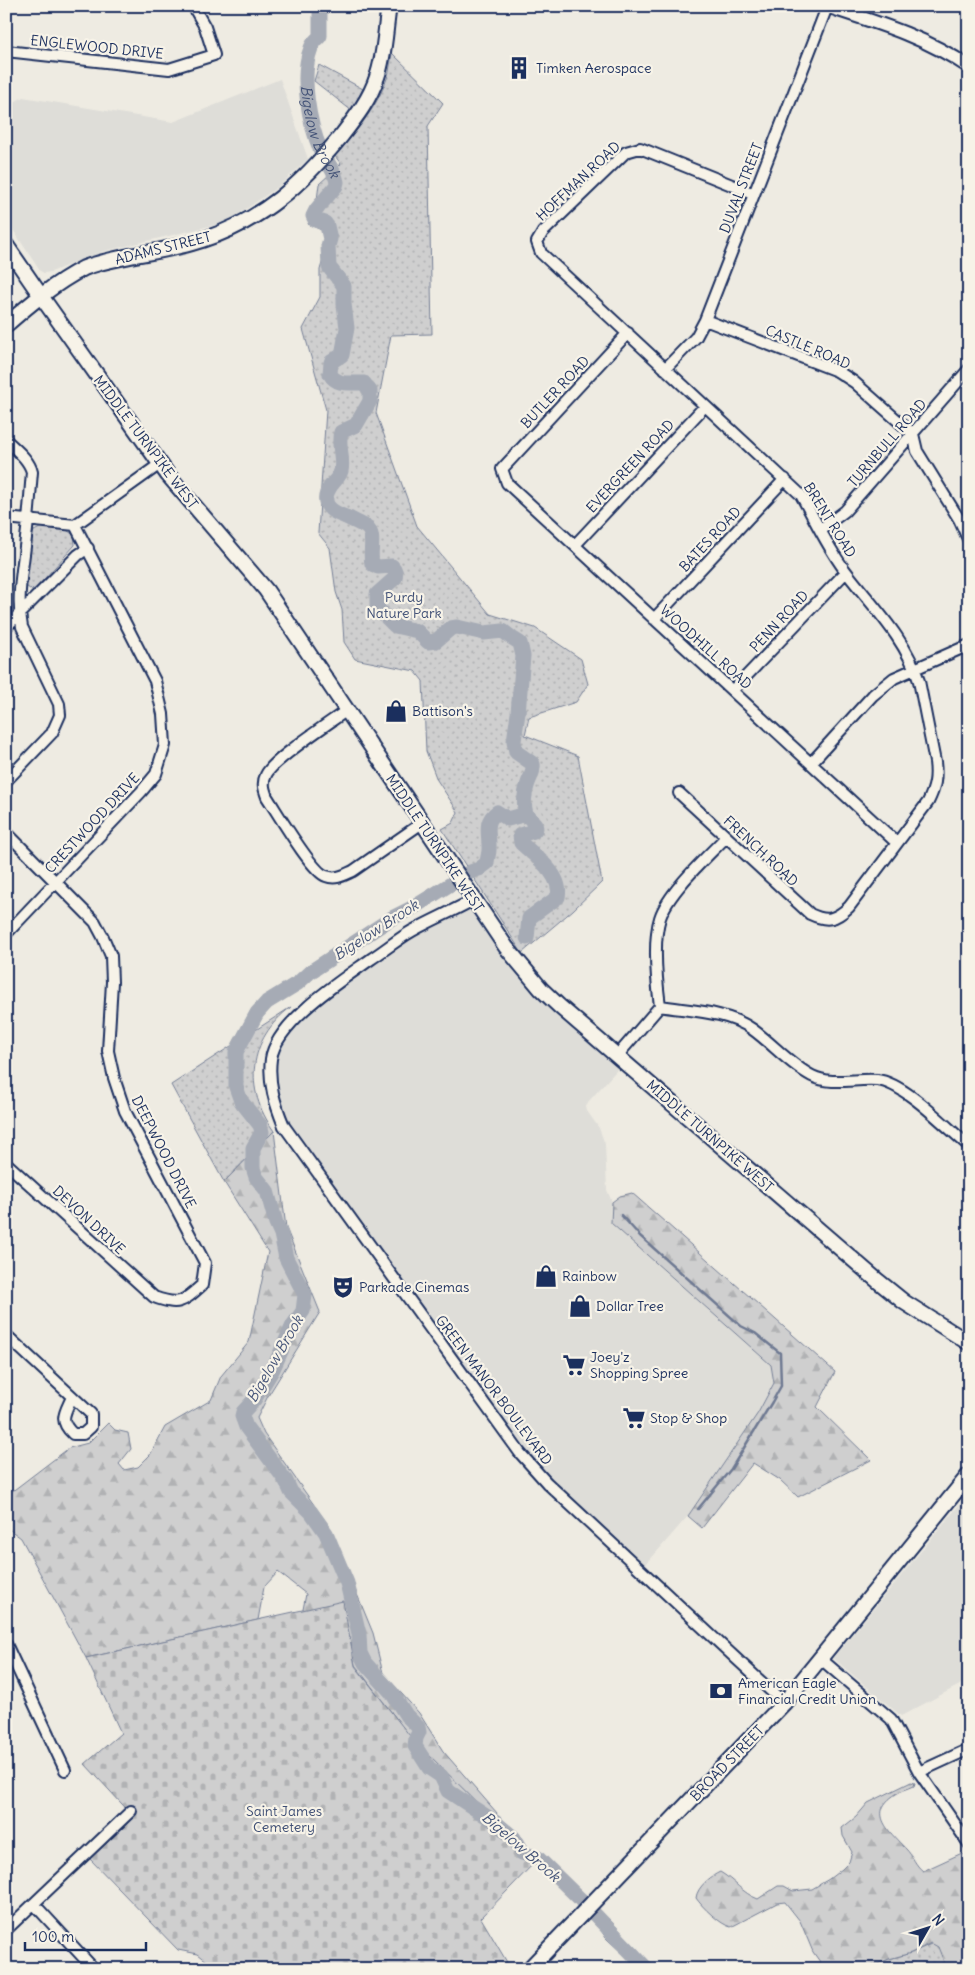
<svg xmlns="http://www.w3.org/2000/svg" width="975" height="1975" font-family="Delius,sans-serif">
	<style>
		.built { fill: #deddd8 }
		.green { fill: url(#green-dots); stroke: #757f96 }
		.forest { fill: url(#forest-firs); stroke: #757f96 }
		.cemetery { fill: url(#cemetery-stones); stroke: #757f96 }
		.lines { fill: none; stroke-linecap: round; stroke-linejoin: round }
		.stream { stroke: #6e7992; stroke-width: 2.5 }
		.river { stroke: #a6abb5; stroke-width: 15 }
		.minor-casing { stroke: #1b2f5e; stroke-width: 14 }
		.tertiary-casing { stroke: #1b2f5e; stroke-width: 16 }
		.secondary-casing { stroke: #1b2f5e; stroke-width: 18 }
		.minor { stroke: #f7f3e8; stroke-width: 10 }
		.tertiary { stroke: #f7f3e8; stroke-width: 12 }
		.secondary { stroke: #f7f3e8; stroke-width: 14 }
		.labels { text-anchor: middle; stroke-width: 4.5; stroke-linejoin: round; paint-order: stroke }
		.street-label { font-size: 14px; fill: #1b2f5e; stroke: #f7f3e8 }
		.poi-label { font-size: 14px; fill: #1b2f5e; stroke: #f7f3e8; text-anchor: start }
		.park-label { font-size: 14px; fill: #3f4f75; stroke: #f7f3e8 }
		.water-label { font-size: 15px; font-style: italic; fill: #455478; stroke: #f7f3e8 }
	</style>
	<defs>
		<pattern id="green-dots" width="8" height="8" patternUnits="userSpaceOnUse" patternTransform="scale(1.25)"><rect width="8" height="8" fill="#cfcfcf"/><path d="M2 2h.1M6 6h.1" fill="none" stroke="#b1b2b4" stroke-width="1.8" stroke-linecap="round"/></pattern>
		<pattern id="forest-firs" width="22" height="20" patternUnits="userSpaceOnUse" patternTransform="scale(1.25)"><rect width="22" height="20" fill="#cfcfcf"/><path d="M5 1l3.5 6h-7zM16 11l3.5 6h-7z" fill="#b1b2b4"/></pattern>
		<pattern id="cemetery-stones" width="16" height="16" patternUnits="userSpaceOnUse" patternTransform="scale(1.25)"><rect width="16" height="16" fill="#cfcfcf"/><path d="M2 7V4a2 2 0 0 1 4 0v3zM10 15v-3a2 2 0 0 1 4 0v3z" fill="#b1b2b4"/></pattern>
	</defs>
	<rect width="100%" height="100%" fill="#eeebe2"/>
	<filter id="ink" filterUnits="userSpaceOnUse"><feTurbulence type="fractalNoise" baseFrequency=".02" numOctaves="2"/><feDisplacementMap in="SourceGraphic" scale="10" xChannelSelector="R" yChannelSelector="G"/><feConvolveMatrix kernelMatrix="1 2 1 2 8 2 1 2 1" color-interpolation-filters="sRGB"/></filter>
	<g filter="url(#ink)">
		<path class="built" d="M280 79 308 159 278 187 227 222 101 252 51 272 44 273 40 271 6 219V107L23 97 173 122Z
			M473 900 506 947 624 1062 588 1102 586 1107 587 1111 599 1128 605 1144 607 1190 612 1202 611 1223 771 1365 774 1383 758 1413 688 1516 641 1570 547 1483 284 1126 270 1083 278 1039 356 970Z
			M969 1493V1680L901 1716 833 1658Z"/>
		<path class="green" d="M392 53 443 103 428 126 432 334 391 335 376 413 417 526 490 614 535 628 581 659 588 684 576 702 529 717 525 735 578 756 602 882 573 910 522 953 442 829 453 823 458 812 437 780 426 751 423 681 415 671 355 659 344 642 342 610 336 592 330 548 318 533 326 410 303 329 320 297V270L330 234 308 224 317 200 319 184 341 164 335 156C357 131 380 104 389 72 390 66 391 59 392 53Z
			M319 65 363 89 352 111 314 81Z
			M42 527 65 529 74 535 75 545 35 589 31 590 26 586 32 536 34 531Z
			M291 1007C248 1039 243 1089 274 1131L224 1182 171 1085Z
			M969 1927V1969H939L936 1966 931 1969H865L889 1959 911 1953Z"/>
		<path class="forest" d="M274 1131 286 1228 320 1312 268 1396 257 1418 264 1434 329 1526 373 1633 383 1673 419 1713 443 1751 497 1813 490 1826 484 1899 399 1722 355 1665 350 1637 296 1646 306 1594 278 1572 264 1587 258 1620 86 1658 21 1538 6 1527V1496L69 1448 88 1443 108 1423 115 1430 128 1433 131 1449 119 1464 124 1470 138 1467 150 1455 165 1427 211 1400 221 1376 249 1342 268 1252 224 1182Z
			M632 1193 835 1372 817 1407 871 1460 798 1497 780 1480 753 1463 702 1528 688 1516 758 1413 774 1383 771 1365 611 1223 612 1202 620 1196Z
			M911 1782 915 1783 914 1786C908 1789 902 1790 896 1794 866 1813 890 1832 906 1849 913 1856 915 1865 923 1871L962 1853 969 1860V1969H949L944 1962 938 1947 931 1943 911 1953 889 1959 865 1969H825L813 1952 800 1921 785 1902 777 1903 731 1927C721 1925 702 1907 696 1898 697 1887 711 1876 720 1872 734 1880 742 1893 758 1899L778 1886H784L793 1891 812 1889 829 1879 842 1869 849 1862 852 1852 843 1836 842 1828 856 1817 868 1803Z
			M606 1918 609 1919 656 1969H639L606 1938 600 1929Z"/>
		<path class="cemetery" d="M343 1601 355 1666 410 1736 536 1861 481 1918 511 1969H217L198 1954 178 1950 90 1859 134 1817 85 1764 121 1733 86 1658Z"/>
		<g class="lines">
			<path class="stream" d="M621 1215 640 1236 741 1326 755 1333 780 1353 781 1386 772 1402 731 1469 698 1509"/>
			<g class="river">
				<path id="s1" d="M320 6V36C317 40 313 42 311 48 300 76 309 124 321 151 326 161 335 171 337 182L336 186 316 210 313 216 315 220 325 223 327 226 330 239 328 246 329 267 344 286V304L347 328 342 355 331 362 330 374C337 387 352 382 364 383L370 391V401L356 425 341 432C337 444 344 458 341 471 339 478 334 481 330 487 319 504 331 512 346 517 353 520 360 524 367 527 376 536 369 552 372 564L378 567 392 566C396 570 396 573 395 578L377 594V608L395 626 417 631 428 642 436 641 451 628 457 627 484 633 503 631 512 638 520 643 523 656 518 713 514 741 516 752 533 764C534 773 531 775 528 783 525 792 523 804 526 814"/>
				<path d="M526 814 508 819 497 812C483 822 490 835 489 850 489 854 487 859 487 863L479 869 470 872 414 907 392 918 310 972 298 983 267 1002 257 1013 236 1052V1087L241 1101 260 1125 262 1132 253 1148V1168L256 1177 267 1191 276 1223 281 1234 286 1258 305 1295 303 1311 293 1325 273 1369 254 1400 243 1412 242 1416 246 1427 286 1481 291 1492 311 1512 326 1533 347 1583 359 1634 360 1653 365 1663 392 1693 406 1715 418 1727 419 1732 416 1738 415 1746 429 1768 441 1776 448 1791 495 1822 514 1838 522 1853 538 1858 580 1899 647 1969"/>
				<path d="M526 814 535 824 536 828 534 831 520 835 521 843C535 856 563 875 558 897L529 918 527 938"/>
			</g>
			<defs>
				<path id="minor" d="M6 51 169 69 214 55 205 27 193 6
					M705 320 837 371 854 382 913 434 917 451 959 519 969 541
					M628 333 502 469 507 483 897 843
					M665 369 696 337 705 320 827 7 830 6
					M6 440C15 449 29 459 32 472 30 494 29 516 26 538 23 567 16 597 22 627L59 704 60 715 52 733 6 781
					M6 518 75 525 160 464
					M820 530 845 511 969 369
					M575 545 705 406
					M654 619 785 479
					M6 627 78 555 88 548
					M733 690 846 572
					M347 710C331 722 272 760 266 775 262 783 264 789 267 797 277 812 312 872 326 876 336 880 344 875 353 871L422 823
					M811 763 873 695 894 678 969 645
					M679 793 810 914C827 922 835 920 849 907L928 802C935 788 937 778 935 762L919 681C905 637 871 605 844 569 827 546 815 520 801 495L541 253 537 242 543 232 626 152 640 148 754 194
					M6 832 95 922 103 937 111 956 112 982 108 1051 114 1078 125 1111 205 1263 202 1285C182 1303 179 1306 154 1297L6 1163
					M473 900C453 911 432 920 412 931 398 939 385 950 371 959 342 980 276 1022 271 1059 268 1083 275 1104 284 1126L520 1453 547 1483 784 1703
					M6 934 141 792 156 774 165 745 163 714 155 681 75 525
					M660 1006C689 1011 727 1011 752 1029 773 1044 789 1064 812 1076 832 1086 856 1078 877 1080 905 1083 946 1127 969 1146
					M617 1056 660 1006C657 983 653 940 660 918 668 892 707 857 726 837
					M6 1335 91 1414V1427L83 1434H73C58 1420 65 1413 72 1397
					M6 1644 65 1770
					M821 1659 891 1719 919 1772 969 1844
					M919 1772 969 1749
					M34 1904 94 1969
					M6 1930 131 1811"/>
				<path id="tertiary" d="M826 6C875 22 926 37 969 67"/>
				<path id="secondary" d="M6 245 41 296 168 475 266 590 506 947 541 989 559 1006 878 1281 904 1302 969 1343
					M6 325C30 304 55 283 84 268 122 254 164 253 202 240 263 220 302 184 342 135 356 117 370 99 377 77 385 55 385 30 389 6
					M529 1969 784 1703 969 1475"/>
			</defs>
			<use href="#minor" class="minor-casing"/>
			<use href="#tertiary" class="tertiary-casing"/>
			<use href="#secondary" class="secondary-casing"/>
			<use href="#minor" class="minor"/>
			<use href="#tertiary" class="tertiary"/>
			<use href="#secondary" class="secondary"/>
		</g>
	</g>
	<defs>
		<symbol id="building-bare" viewBox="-9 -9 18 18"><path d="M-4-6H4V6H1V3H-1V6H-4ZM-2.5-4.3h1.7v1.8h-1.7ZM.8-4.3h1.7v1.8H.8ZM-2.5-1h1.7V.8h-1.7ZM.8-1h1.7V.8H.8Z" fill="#1b2f5e" stroke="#f7f3e8" stroke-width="2.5" paint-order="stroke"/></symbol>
		<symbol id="shop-bare" viewBox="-9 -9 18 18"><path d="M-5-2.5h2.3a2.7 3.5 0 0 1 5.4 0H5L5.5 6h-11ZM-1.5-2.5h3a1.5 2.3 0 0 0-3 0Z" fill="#1b2f5e" stroke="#f7f3e8" stroke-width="2.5" paint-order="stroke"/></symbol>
		<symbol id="theatre-bare" viewBox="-9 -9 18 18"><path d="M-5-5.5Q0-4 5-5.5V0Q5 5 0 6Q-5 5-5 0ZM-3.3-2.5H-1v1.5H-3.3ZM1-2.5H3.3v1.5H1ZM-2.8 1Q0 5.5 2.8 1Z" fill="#1b2f5e" stroke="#f7f3e8" stroke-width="2.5" paint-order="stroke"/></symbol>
		<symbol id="supermarket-bare" viewBox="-9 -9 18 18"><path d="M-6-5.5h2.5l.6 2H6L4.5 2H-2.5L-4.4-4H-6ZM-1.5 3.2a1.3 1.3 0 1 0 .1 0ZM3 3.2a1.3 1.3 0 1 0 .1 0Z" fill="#1b2f5e" stroke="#f7f3e8" stroke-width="2.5" paint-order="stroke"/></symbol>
		<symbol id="bank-bare" viewBox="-9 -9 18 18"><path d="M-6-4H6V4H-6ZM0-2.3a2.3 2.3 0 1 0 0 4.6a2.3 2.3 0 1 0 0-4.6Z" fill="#1b2f5e" stroke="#f7f3e8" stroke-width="2.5" paint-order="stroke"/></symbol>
	</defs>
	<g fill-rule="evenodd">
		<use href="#building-bare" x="503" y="52" width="32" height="32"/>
		<use href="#shop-bare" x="380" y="695" width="32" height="32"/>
		<use href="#shop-bare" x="530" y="1260" width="32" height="32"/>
		<use href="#theatre-bare" x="327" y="1271" width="32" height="32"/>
		<use href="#shop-bare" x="564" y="1290" width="32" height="32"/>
		<use href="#supermarket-bare" x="558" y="1349" width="32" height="32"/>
		<use href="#supermarket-bare" x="618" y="1402" width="32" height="32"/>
		<use href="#bank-bare" x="705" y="1675" width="32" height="32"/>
	</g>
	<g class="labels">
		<g class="street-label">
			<text transform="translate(97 47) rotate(6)" y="5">ENGLEWOOD DRIVE</text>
			<text transform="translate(578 181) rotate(-43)" y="5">HOFFMAN ROAD</text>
			<text transform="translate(741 188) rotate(-69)" y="5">DUVAL STREET</text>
			<text transform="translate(163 248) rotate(-14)" y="5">ADAMS STREET</text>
			<text transform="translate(808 347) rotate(23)" y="5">CASTLE ROAD</text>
			<text transform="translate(555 392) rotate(-47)" y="5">BUTLER ROAD</text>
			<text transform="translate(146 442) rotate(53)" y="5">MIDDLE TURNPIKE WEST</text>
			<text transform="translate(887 443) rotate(-49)" y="5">TURNBULL ROAD</text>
			<text transform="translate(630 466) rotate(-47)" y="5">EVERGREEN ROAD</text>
			<text transform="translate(830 520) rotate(58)" y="5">BRENT ROAD</text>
			<text transform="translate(710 539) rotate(-47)" y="5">BATES ROAD</text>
			<text transform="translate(779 621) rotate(-47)" y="5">PENN ROAD</text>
			<text transform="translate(706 647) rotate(42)" y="5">WOODHILL ROAD</text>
			<text transform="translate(92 823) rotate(-47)" y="5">CRESTWOOD DRIVE</text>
			<text transform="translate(435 843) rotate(56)" y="5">MIDDLE TURNPIKE WEST</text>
			<text transform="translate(761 851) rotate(43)" y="5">FRENCH ROAD</text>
			<text transform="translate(710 1136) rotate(41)" y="5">MIDDLE TURNPIKE WEST</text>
			<text transform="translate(164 1152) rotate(63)" y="5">DEEPWOOD DRIVE</text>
			<text transform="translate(89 1220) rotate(43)" y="5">DEVON DRIVE</text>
			<text transform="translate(494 1390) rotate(53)" y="5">GREEN MANOR BOULEVARD</text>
			<text transform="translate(727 1763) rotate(-46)" y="5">BROAD STREET</text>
		</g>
		<g class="poi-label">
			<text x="536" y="73">Timken Aerospace</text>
			<text x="412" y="716">Battison's</text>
			<text x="562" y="1281">Rainbow</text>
			<text x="359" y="1292">Parkade Cinemas</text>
			<text x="596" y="1311">Dollar Tree</text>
			<text x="590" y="1362">Joey'z<tspan x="590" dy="16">Shopping Spree</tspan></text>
			<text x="650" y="1423">Stop &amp; Shop</text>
			<text x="738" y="1688">American Eagle<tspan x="738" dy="16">Financial Credit Union</tspan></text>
		</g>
		<g class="park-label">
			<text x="404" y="602">Purdy<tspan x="404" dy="16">Nature Park</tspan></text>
			<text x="284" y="1816">Saint James<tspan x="284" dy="16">Cemetery</tspan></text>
		</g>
		<g class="water-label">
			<text dy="5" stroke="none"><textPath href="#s1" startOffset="132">Bigelow Brook</textPath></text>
			<text transform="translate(376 930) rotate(-33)" y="5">Bigelow Brook</text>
			<text transform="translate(275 1359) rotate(-60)" y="5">Bigelow Brook</text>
			<text transform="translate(521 1847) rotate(41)" y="5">Bigelow Brook</text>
		</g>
	</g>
	<rect width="975" height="1975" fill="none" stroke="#f7f3e8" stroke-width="25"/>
	<rect x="12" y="12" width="950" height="1950" fill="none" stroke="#1b2f5e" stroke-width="2" filter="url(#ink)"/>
	<g transform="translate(928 1928) rotate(51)" stroke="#f7f3e8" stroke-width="4" paint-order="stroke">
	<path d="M0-4L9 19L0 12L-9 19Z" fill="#1b2f5e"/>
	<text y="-8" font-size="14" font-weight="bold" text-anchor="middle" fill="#1b2f5e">N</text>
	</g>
	<path d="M25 1942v8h121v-8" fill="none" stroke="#1b2f5e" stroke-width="2.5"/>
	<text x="32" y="1942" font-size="15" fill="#1b2f5e" stroke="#f7f3e8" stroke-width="4" paint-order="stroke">100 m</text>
</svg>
